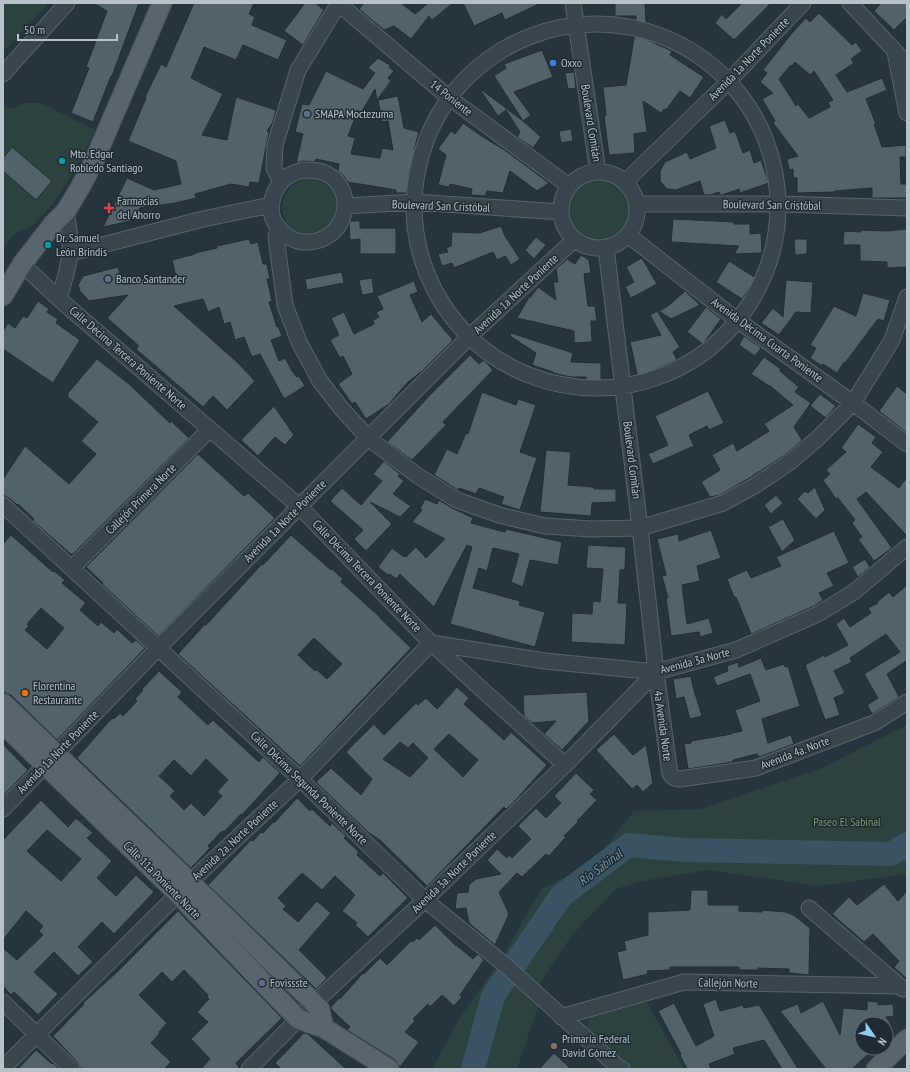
<svg xmlns="http://www.w3.org/2000/svg" width="910" height="1072" font-family="'PT Sans Narrow',sans-serif">
	<style>
		.green { fill: #2b423e }
		.lines { fill: none; stroke-linecap: round; stroke-linejoin: round }
		.river { stroke: #3b5463; stroke-width: 24 }
		.building { fill: #51626a; stroke: #212d34; fill-rule: evenodd }
		.minor-casing { stroke: #58646b; stroke-width: 17 }
		.major-casing { stroke: #465259; stroke-width: 21 }
		.minor { stroke: #3a464d; stroke-width: 15 }
		.major { stroke: #58656d; stroke-width: 19 }
		.shop-dot { fill: #3f7fe0; stroke: #1f2b32; stroke-width: 1.5 }
		.service-dot { fill: #5c6f8a; stroke: #1f2b32; stroke-width: 1.5 }
		.culture-dot { fill: #0f9aa8; stroke: #1f2b32; stroke-width: 1.5 }
		.health-dot { fill: #e0444e; stroke: #1f2b32; stroke-width: 1.5 }
		.food-dot { fill: #e8710a; stroke: #1f2b32; stroke-width: 1.5 }
		.education-dot { fill: #8d6e63; stroke: #1f2b32; stroke-width: 1.5 }
		.labels { text-anchor: middle; stroke-width: 3; stroke-linejoin: round; paint-order: stroke }
		.street-label { font-size: 12px; fill: #b6c1c8; stroke: #1f2b32 }
		.poi-label { font-size: 12px; fill: #b6c1c8; stroke: #1f2b32; text-anchor: start }
		.park-label { font-size: 12px; fill: #769d76; stroke: #1f2b32 }
		.water-label { font-size: 13px; font-style: italic; fill: #7897aa; stroke: #1f2b32 }
	</style>
	<rect width="100%" height="100%" fill="#26353d"/>
	<path class="green" d="M3 3H49L3 52Z
		M25 103H41L95 130C79 165 61 198 34 225 29 230 22 229 17 232 12 236 7 243 3 248V104L11 109Z
		M567 210a32 32 0 1 1 64 0a32 32 0 1 1-64 0Z
		M282 207a28 28 0 1 1 56 0a28 28 0 1 1-56 0Z
		M907 725V874L819 886 708 870 637 882 616 889 572 935 541 981V998L517 1069H432L462 1014 500 961 542 888 568 876 604 849 634 811 701 809 822 768Z
		M644 997 684 1069H630L623 1065 587 1030 590 1013Z"/>
	<g class="lines">
		<path class="river" d="M473 1069 493 996 561 896 629 845 686 850 891 854 907 844"/>
	</g>
	<path class="building" d="M93 3H139L112 76H111L93 122 71 113 89 68 86 67 107 11Z
		M194 3H254L249 14 255 17 252 25 287 40 278 60 243 45 236 60 204 47 191 78 223 94 202 135 227 140 236 97 276 110 273 122 267 131 269 132 259 183 250 182 249 187 231 184 195 194 196 198 175 203 140 208 135 220 103 227 127 178 154 190 181 184 176 161 128 141 146 98 145 97 161 64 166 67Z
		M305 3H315L324 10 303 45 284 31Z
		M364 3H401L415 14 428 3H453L432 20 429 16 411 39 394 26 384 30 359 9Z
		M463 3H541L505 20 502 13 474 26Z
		M615 3H645L647 40 672 51 670 55 704 77 690 98 680 91 666 110 664 109 661 113 643 101 647 132 634 134 635 153 609 155 604 116 606 115 603 87 626 85 636 27V16H615Z
		M742 3H771L734 40 715 23 722 14 726 19Z
		M881 3H907V17L894 30 874 11Z
		M819 13 852 45 856 42 862 51 851 59 854 63 836 75 847 92 882 78 887 90 866 99 876 124H874L882 147 906 145V157H900L901 184H907V198H872V188L835 191V192L797 193V178H793V169L789 170 787 159 798 156 773 123 775 121 762 99 773 93 760 82 767 73 763 70 792 33 806 18 810 22ZM795 62 810 75 814 71 833 100 828 102 830 107 809 118 798 104 796 106 779 79 791 65 792 66Z
		M542 50 553 77 514 92 531 115 523 121 541 137 533 148 517 137 520 132 506 110 498 116 481 91 482 90 523 121 494 76 506 68 504 64Z
		M378 58 390 65 389 67 394 71 388 78 391 81 377 100 375 89 361 113 358 110 348 136 355 138 351 154 380 158 382 148 393 150 388 121 382 122 378 100 398 96 404 128 419 132 414 150 417 151 413 166 412 165 406 193H396V190L348 182 343 175 338 171 339 164 316 159 315 162 303 161 296 163 303 134 295 132 302 104 309 105 326 71 363 89 375 73 368 68Z
		M574 72 576 88 568 89 565 73Z
		M725 120 730 133 735 131 743 153 750 150 754 163 761 160 769 183 740 193 739 189 722 195H720L719 192 710 195H704L700 181 676 190 667 189 660 181V171L665 162 687 152 690 159 716 148 709 126Z
		M463 123 483 137 506 151 549 183 537 191 510 171 503 193 487 191 485 196 471 195 472 189 450 184 449 187 438 185 446 155 438 149 451 131 455 134Z
		M571 129 573 141 561 143 559 131Z
		M12 147 52 181 36 200 3 171V158Z
		M673 219 734 222V224H750V234L761 233 762 253 734 254 739 246 671 242Z
		M350 221H360V228H396V254H360V239L350 240 349 224Z
		M501 226 505 236 520 259 511 265 505 256 497 260 493 252 454 268 452 263 442 266 438 254 448 252 446 248 451 246 452 232 480 233Z
		M907 229V267L887 268V262L860 261V245H843L844 231 861 232V230L886 231Z
		M536 237 546 245 534 259 525 250Z
		M249 239 251 244 258 242 263 264H267L270 279H267L272 301 269 302 277 327 278 326 282 336 271 340 279 361 285 358 292 371 297 377 299 376 305 386 284 399 260 354 252 357 244 337 235 340 230 322 224 324 219 307 208 312 203 299 174 306 238 363 255 381 227 410 213 396 203 407 136 349 139 346 107 318 128 295 89 301 80 291 78 285 83 276 118 267 122 284 155 276 156 282 176 277 172 260 195 254V253L217 248V246Z
		M794 239H807V254L795 255Z
		M581 255 589 260 591 273 584 274 588 306H595L597 321H591L592 342 574 343V331L517 318 529 297 530 298 538 287 556 300 553 282H558L556 269 567 259 575 264Z
		M642 258 657 284 631 298 625 287 634 282 626 267Z
		M729 261 756 278 742 299 716 282Z
		M342 272 344 283 307 290 305 279Z
		M372 278 374 293 362 295 359 280Z
		M786 280 813 282 811 313 796 312 779 335 761 323 773 308 783 317Z
		M414 281 418 292 410 295 422 322 431 314 453 340 422 371 407 383 389 404 366 419 355 402 352 404 338 384 352 374 343 356 340 358 330 340 339 335 331 318 344 312 354 334 374 324 373 320 379 317 376 312 383 309 377 296Z
		M685 291 700 305 671 319 659 311 668 306Z
		M863 293 890 300 884 321 878 319 845 363 844 362 837 373 823 364 822 366 810 358 816 348 810 345 834 306 856 316Z
		M38 301 49 309 47 312 58 319 56 323 80 340 53 383 3 349V331L8 323 15 328 23 316 27 318Z
		M706 307 721 319 703 344 687 332Z
		M657 311 680 347 673 352 677 360 654 370 655 375 638 378 630 342 661 335 650 315Z
		M511 333 573 353 571 362 601 363V382H586V377H571L553 373V372L532 365 536 353 510 336Z
		M744 336 761 348 755 356 739 345Z
		M470 355 479 364 484 360 493 370 443 422 446 425 412 460 387 442 429 396Z
		M764 357 781 369 780 371 799 387 795 392 811 403 794 427 802 440 785 455 751 477 720 495 710 497 701 482 720 470 712 455 733 443 737 451 769 431 764 424 793 405 769 385V386L751 374Z
		M97 359 129 384 170 423 171 421 189 438 72 555 33 521 34 519 18 504 17 505 9 498 3 495V479L25 446 69 484 96 454 81 441 98 422 68 397V393Z
		M897 386 907 394V433L879 411Z
		M708 391 724 423 709 430 707 426 689 435 694 446 653 464 648 454 668 445 655 416Z
		M482 392 516 405 518 399 536 405 520 452 537 458 520 510 501 504 504 497 479 488 476 494 459 488 458 490 434 475 447 449 457 454 466 433 468 434Z
		M820 394 836 406 826 418 810 406Z
		M274 406 294 435 285 445 275 437 258 456 241 440Z
		M858 424 876 437 872 443 883 452 871 467 899 488 907 477V536L866 492 857 499 892 548 874 561 858 539 862 537 852 523 855 520 838 498 836 499 823 480 830 474 826 470 846 452 841 448Z
		M546 450 571 452 568 485 594 487V489H616V502L592 503 591 516 540 512Z
		M198 454 244 496 248 493 275 518 158 636 102 584 103 583 86 567Z
		M384 461 400 474 398 476 404 481 393 494 411 506 400 517 370 502 392 524 366 551 354 539 363 530 330 501 342 488 361 505 382 481 373 474Z
		M815 487 825 510 816 519 797 499 805 491 808 493Z
		M776 495 783 503 771 514 764 505Z
		M425 499 437 504 439 500 452 508 473 518 471 523 505 532 506 529 562 542 558 565 530 560 523 587 511 582 519 554 493 548 487 571 479 568 473 588 520 601 519 605 545 612 535 647 450 624 472 547 467 545 434 607 400 574 396 579 390 574 388 575 378 567 392 548 404 557 405 556 406 557 416 547 426 558 445 539 412 522 422 510 420 509Z
		M783 519 795 540 782 552 768 527Z
		M711 530 721 558 697 566 700 581 682 585 687 624 709 618 713 633 700 637 699 632 671 636 666 598H668L662 576 666 575 657 539 678 534 679 541Z
		M834 531 849 563 827 573 834 586 819 593 823 600 814 606 751 634 736 597H734L727 579 747 570 751 578 781 566 776 557Z
		M11 535 53 572 54 571 65 580 62 583 86 603 80 610 98 626 101 622 114 633 117 629 132 643 136 640 145 648 57 740 11 695 3 692V544ZM41 608 64 628 47 649 25 630 29 626 27 624Z
		M291 535 331 570 332 569 343 579 341 582 380 617V618L411 648 300 766 178 654 205 624 206 625 262 564 263 565ZM314 638 342 664 327 679 316 669 315 671 298 655Z
		M588 545 626 547 625 570H620L618 603H627L625 645 571 642 572 613 592 614 593 601 600 602 603 569 586 568Z
		M865 559 870 567 858 577 852 567Z
		M907 585V662L906 661 887 674 899 697 872 714 867 705 878 698 864 674 900 652 886 634 850 658 852 662 834 671 845 693 834 698 840 715 825 720 805 665 824 655 825 657 848 645 836 624 844 618 850 627 871 613 868 608 878 603 877 602 889 592 893 597Z
		M761 658 766 670 784 664 785 667 788 666 800 706 762 719 768 743 791 735 794 744 759 757 757 754 733 760V762L688 769 684 744 691 743V741L732 734V733L742 731 735 710 760 701 750 674 717 686 713 677 728 671 727 666 738 662 739 667Z
		M159 671 182 692 178 697 208 725 213 720 259 762 263 757 280 773 242 815 241 814 224 832 222 831 208 846 210 848 191 868 77 758 111 719 115 718 120 713 123 716 137 701 135 699 143 690 142 689ZM206 759 228 780 217 792 222 796 204 816 191 803 184 810 170 796 175 791 159 776 174 760 191 776Z
		M691 676 693 687 702 716 690 719 684 697 676 699 673 679Z
		M457 687 469 698 464 704 504 740 511 732 547 765 512 804 506 809 504 807 427 886 380 840 369 833 316 782 331 768 361 795 372 779 346 752 374 724 384 735 416 703 418 705 426 698 437 709ZM449 734 478 760 463 777 434 749ZM400 742 408 748 413 743 428 758 410 777 383 759Z
		M587 692 589 721 562 750 544 734 556 721 532 723 524 716 523 695Z
		M614 734 633 755 646 745 653 783 643 792 637 785 632 789 596 750Z
		M3 744 28 770 3 796Z
		M576 773 594 790 590 794 597 800 577 821 578 822 564 836 566 837 549 856 546 854 522 877 517 873 499 892 509 914 495 945 469 923 466 908 455 909 457 893 468 892 469 885 476 879 501 874 487 860 497 849 507 858 509 855 512 858 531 839 518 826 536 808 546 818 561 803 554 796Z
		M297 798 310 811 312 809 330 826 332 823 346 836 344 838 359 852 357 855 380 876 383 873 408 898 368 937 355 925 357 923 342 911 355 895 335 876 322 890 302 873 278 898 286 906 283 909 298 922 317 901 331 913 299 950 327 978 316 989 208 885 251 840 253 841 261 832 263 833 273 822 274 823Z
		M41 800 68 827 76 818 93 833 87 838 112 861 97 878 116 896 136 875 154 892 114 934 102 922 78 947 93 962 78 976 54 952 34 972 58 994 38 1015 14 992 11 995 3 986V948L17 960 43 935 39 931 43 926 26 911 3 940V840ZM47 830 81 859 61 881 27 851Z
		M884 884 898 901 907 891V979L894 967 899 961 873 934 864 942 832 914 849 897 857 905Z
		M691 890H708V905H739V911L762 912V910L786 912 795 916 810 928 809 975 789 973V969L758 968V970H739V967H670V970L647 971 648 974 623 980 617 952 626 950 624 941 648 935V912L690 910Z
		M178 911 282 1018 236 1063 240 1069H201L210 1059 191 1039 208 1022 197 1012 209 999 207 997 208 995 184 970 172 982 162 972 139 995 167 1023 159 1032 160 1033 151 1043 171 1062 164 1069H81L78 1063 53 1036 84 1004 83 1003 117 972Z
		M435 925 456 946V945L473 959 478 954 484 960 460 995 462 997 454 1006 442 995 430 1007 428 1004 413 1019 415 1021 405 1032 419 1042 400 1067 395 1060 347 1030 350 1027 331 1009V1007L339 998 340 999 363 973 364 974 380 958 387 965 411 941 413 942 417 938 419 940Z
		M716 999 720 1011 743 1005 744 1008 759 1005 798 1069H782L764 1040 733 1048 735 1054 709 1064 711 1069H687L680 1055 681 1054 658 1011 674 1003 696 1046 714 1036 703 1004Z
		M823 1001 840 1035 843 1008 867 1010V1001L878 1002V1005L893 1004 894 1016 886 1017 891 1024H862V1048H875L852 1069H826L780 1011 798 1004 801 1013Z
		M304 1033 308 1034 346 1069H281L275 1063Z
		M36 1050 52 1064 53 1063 59 1069H18Z
		M554 1053 571 1069H539Z"/>
	<g class="lines">
		<defs>
			<path id="minor" d="M338 3 447 96 569 186
				M573 3 598 172
				M850 3 907 64
				M414 206a182 182 0 1 1 364 0a182 182 0 1 1-364 0Z
				M895 52 907 113
				M3 74 67 3
				M303 170C311 170 319 170 327 174 359 191 346 242 307 242 295 243 284 235 277 226 267 213 271 193 282 181 288 175 295 172 303 170Z
				M561 210a38 38 0 1 1 76 0a38 38 0 1 1-76 0Z
				M281 182 274 168 275 145 298 70 339 3
				M625 182 728 82 803 3
				M637 204H781L907 208
				M345 206 415 202 561 212
				M278 228 276 237 285 305 299 342 320 381 341 408 368 438 418 476 457 500 499 515 545 526 591 529 640 528 723 503 756 485 790 462 818 438 853 403 892 340 907 297
				M628 235 737 320 853 403 907 444
				M606 248 640 528 656 672 670 774 674 778 680 779 756 768 874 723 907 702
				M70 253 83 250 203 219 271 205
				M22 264 59 299 300 507 431 643 565 765
				M59 299C63 284 69 268 70 252 71 238 68 224 66 211
				M3 505 300 779 425 900 505 965 618 1067 622 1069
				M72 568 210 429
				M431 643 545 661 656 672 736 650 818 614 854 592 907 547
				M3 809 158 648 469 337 574 240
				M809 908 903 989
				M3 1002 72 1069
				M561 1017 684 982 900 986
				M3 1068 190 882 300 779 431 643
				M249 1069 314 1003 425 900 565 765 656 672"/>
			<path id="major" d="M3 296 22 264 53 224 66 211 81 186 94 161 162 3
				M3 703 190 882 314 1003 320 1010 324 1028
				M3 724 178 894 298 1019 324 1028 389 1069
				M876 1069 907 1039"/>
		</defs>
		<use href="#minor" class="minor-casing"/>
		<use href="#major" class="major-casing"/>
		<use href="#minor" class="minor"/>
		<use href="#major" class="major"/>
	</g>
	<circle class="shop-dot" cx="553" cy="63" r="4"/>
	<g class="service-dot">
		<circle cx="307" cy="114" r="4"/>
		<circle cx="108" cy="279" r="4"/>
		<circle cx="262" cy="983" r="4"/>
	</g>
	<g class="culture-dot">
		<circle cx="62" cy="161" r="4"/>
		<circle cx="48" cy="245" r="4"/>
	</g>
	<path class="health-dot" d="M107 202h4v4h4v4h-4v4h-4v-4h-4v-4h4z"/>
	<circle class="food-dot" cx="25" cy="693" r="4"/>
	<circle class="education-dot" cx="554" cy="1046" r="4"/>
	<g class="labels">
		<g class="street-label">
			<text transform="translate(749 59) rotate(-46)" y="4">Avenida 1a Norte Poniente</text>
			<text transform="translate(451 98) rotate(38)" y="4">14 Poniente</text>
			<text transform="translate(591 123) rotate(81)" y="4">Boulevard Comitán</text>
			<text transform="translate(772 205) rotate(1)" y="4">Boulevard San Cristóbal</text>
			<text transform="translate(441 206) rotate(2)" y="4">Boulevard San Cristóbal</text>
			<text transform="translate(516 294) rotate(-43)" y="4">Avenida 1a Norte Poniente</text>
			<text transform="translate(767 340) rotate(36)" y="4">Avenida Décima Cuarta Poniente</text>
			<text transform="translate(128 358) rotate(41)" y="4">Calle Décima Tercera Poniente Norte</text>
			<text transform="translate(632 460) rotate(83)" y="4">Boulevard Comitán</text>
			<text transform="translate(141 499) rotate(-45)" y="4">Callejón Primera Norte</text>
			<text transform="translate(285 521) rotate(-45)" y="4">Avenida 1a Norte Poniente</text>
			<text transform="translate(367 576) rotate(46)" y="4">Calle Décima Tercera Poniente Norte</text>
			<text transform="translate(695 661) rotate(-15)" y="4">Avenida 3a Norte</text>
			<text transform="translate(663 726) rotate(82)" y="4">4a Avenida Norte</text>
			<text transform="translate(58 752) rotate(-46)" y="4">Avenida 1a Norte Poniente</text>
			<text transform="translate(795 753) rotate(-21)" y="4">Avenida 4a. Norte</text>
			<text transform="translate(309 788) rotate(44)" y="4">Calle Décima Segunda Poniente Norte</text>
			<text transform="translate(235 840) rotate(-43)" y="4">Avenida 2a. Norte Poniente</text>
			<text transform="translate(454 872) rotate(-44)" y="4">Avenida 3a. Norte Poniente</text>
			<text transform="translate(162 880) rotate(45)" y="4">Calle 11a Poniente Norte</text>
			<text transform="translate(728 983) rotate(1)" y="4">Callejón Norte</text>
		</g>
		<g class="poi-label">
			<text x="561" y="67">Oxxo</text>
			<text x="315" y="118">SMAPA Moctezuma</text>
			<text x="70" y="158">Mto. Edgar<tspan x="70" dy="14">Robledo Santiago</tspan></text>
			<text x="117" y="205">Farmacias<tspan x="117" dy="14">del Ahorro</tspan></text>
			<text x="56" y="242">Dr. Samuel<tspan x="56" dy="14">León Brindis</tspan></text>
			<text x="116" y="283">Banco Santander</text>
			<text x="33" y="690">Florentina<tspan x="33" dy="14">Restaurante</tspan></text>
			<text x="270" y="987">Fovissste</text>
			<text x="562" y="1043">Primaria Federal<tspan x="562" dy="14">David Gómez</tspan></text>
		</g>
		<g class="park-label">
			<text x="847" y="826">Paseo El Sabinal</text>
		</g>
		<g class="water-label">
			<text transform="translate(600 867) rotate(-37)" y="5">Río Sabinal</text>
		</g>
	</g>
	<rect width="910" height="1072" fill="none" stroke="#b6c1c8" stroke-width="8"/>
	<g transform="translate(874 1036) rotate(124)"><circle r="19" fill="#1f2b32" stroke="#5b676e"/>
	<path d="M0-3L7 15L0 10L-7 15Z" fill="#92cbf1"/>
	<text y="-6" font-size="11" font-weight="bold" text-anchor="middle" fill="#b6c1c8">N</text>
	</g>
	<path d="M18 34v6h99v-6" fill="none" stroke="#b6c1c8" stroke-width="2"/>
	<text x="24" y="34" font-size="12" fill="#b6c1c8" stroke="#1f2b32" stroke-width="3" paint-order="stroke">50 m</text>
</svg>
